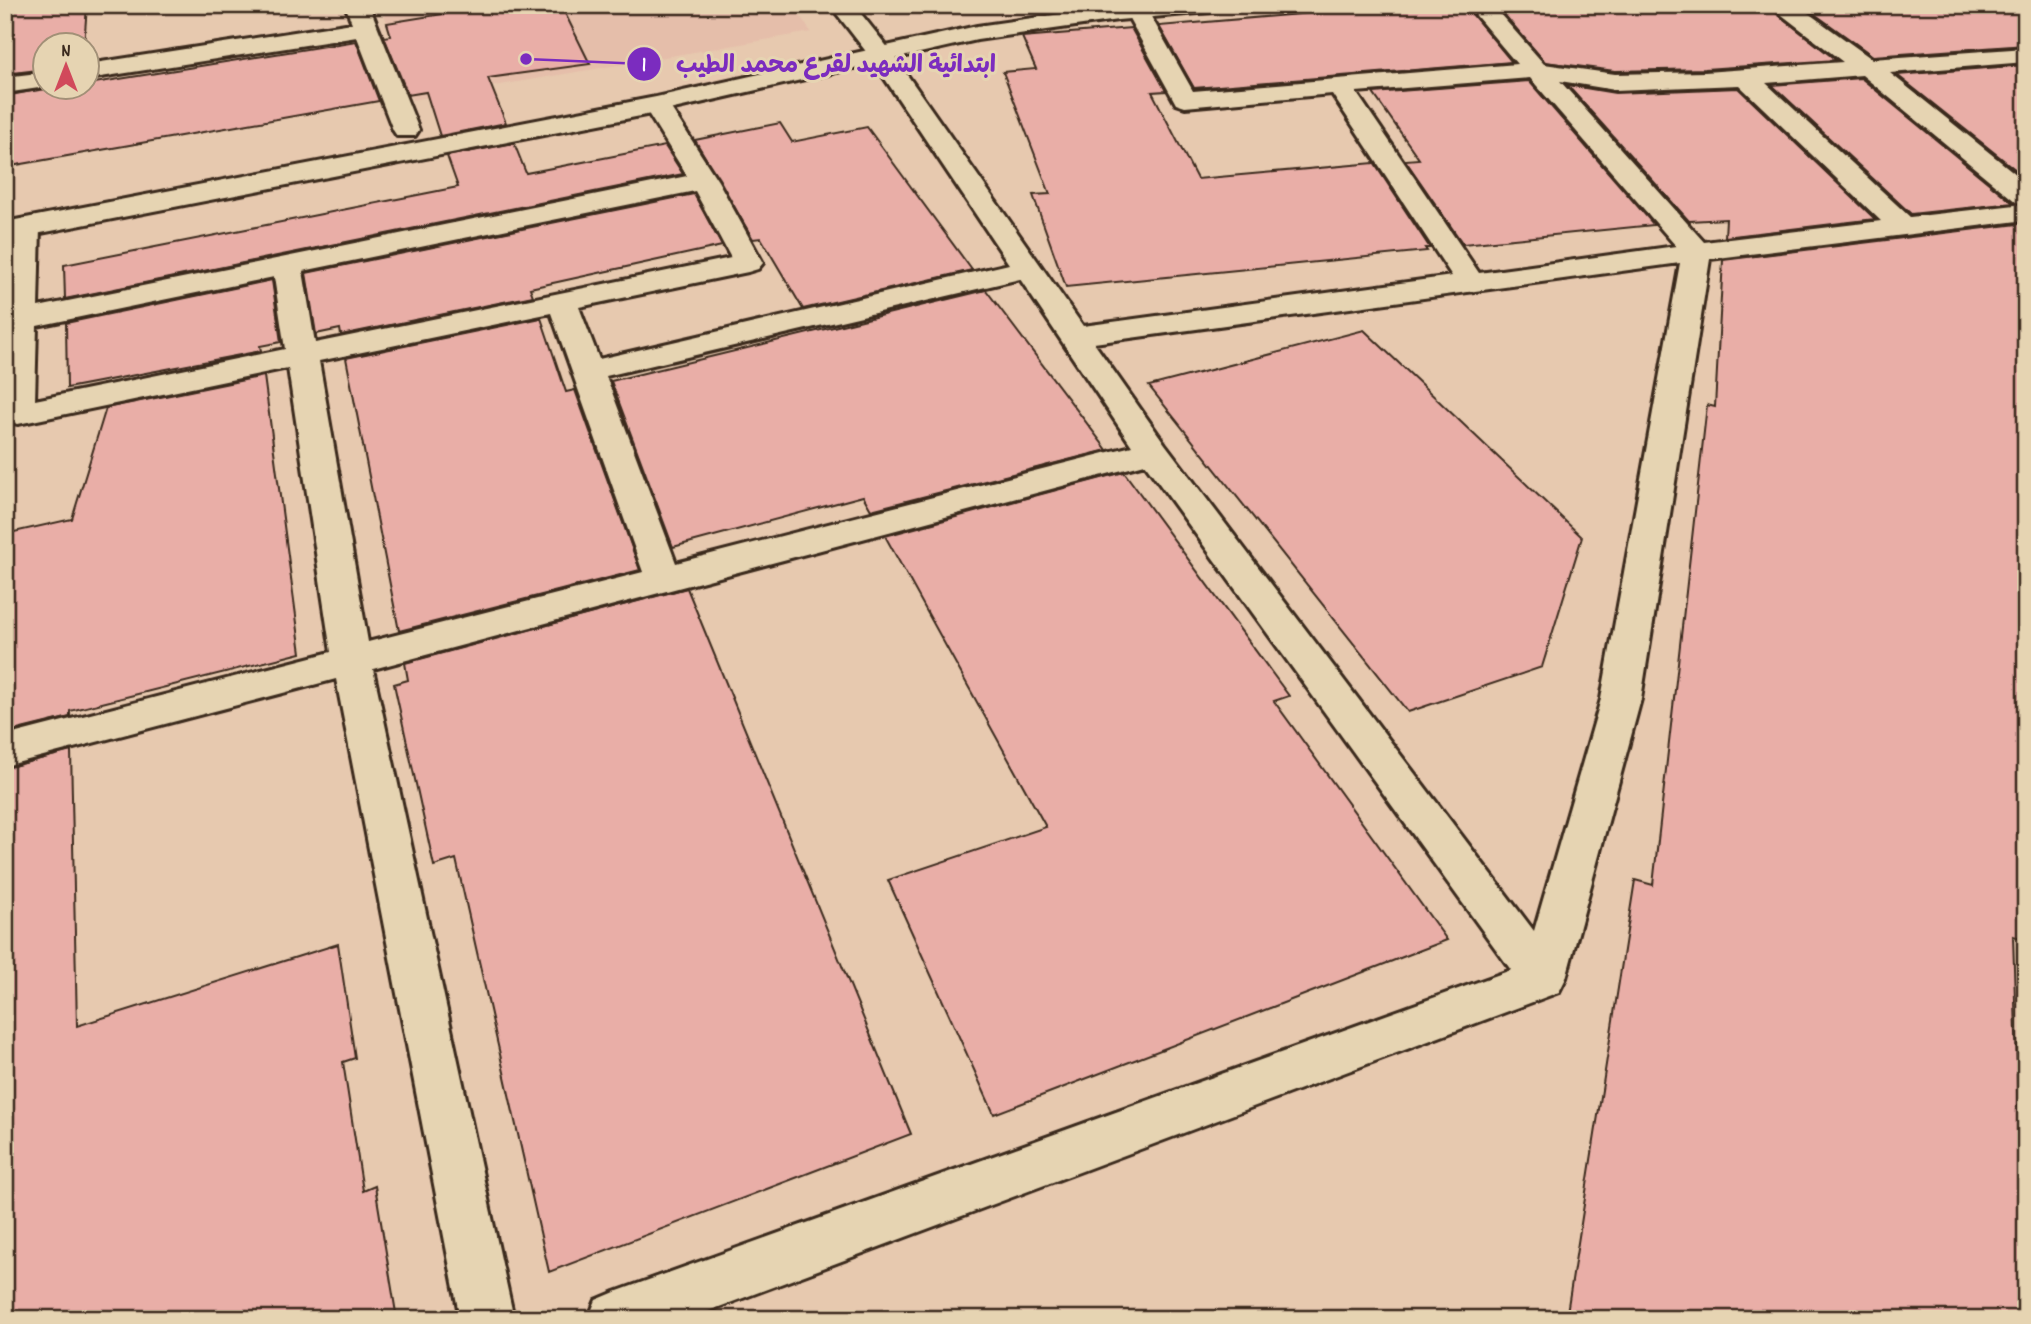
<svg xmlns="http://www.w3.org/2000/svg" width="2031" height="1324" font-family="Dekko,'Playpen Sans Arabic',sans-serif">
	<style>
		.built { fill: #e5beaa }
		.building { fill: #e9aea7; stroke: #3b2a1e; stroke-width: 2 }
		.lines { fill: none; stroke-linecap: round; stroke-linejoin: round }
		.street-casing { stroke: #3b2a1e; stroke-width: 6 }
		.secondary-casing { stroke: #3b2a1e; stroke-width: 6 }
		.street { fill: #e6d4b2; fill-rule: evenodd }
		.secondary { fill: #e6d4b2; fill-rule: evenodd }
		.leader { fill: none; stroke: #7b2cbf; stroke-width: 2.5 }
		.callout-dot { fill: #7b2cbf; stroke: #e6d4b2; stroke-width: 2.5 }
		.mark-label { font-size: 21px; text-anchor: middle; font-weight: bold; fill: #fff }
		.callout-label { font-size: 24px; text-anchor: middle; font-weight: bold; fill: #7b2cbf; stroke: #e6d4b2; stroke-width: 6; stroke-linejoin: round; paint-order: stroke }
	</style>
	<rect width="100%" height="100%" fill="#e7c9af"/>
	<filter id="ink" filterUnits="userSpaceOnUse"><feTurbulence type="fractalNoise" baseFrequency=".0143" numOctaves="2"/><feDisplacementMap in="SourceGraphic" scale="14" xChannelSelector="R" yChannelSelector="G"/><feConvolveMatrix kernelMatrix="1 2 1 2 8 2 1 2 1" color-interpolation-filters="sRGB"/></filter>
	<g filter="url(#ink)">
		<path class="built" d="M381 5H793L811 32 412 100Z"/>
		<path class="building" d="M5 5H87L84 46H46V69L5 74Z
			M498 5H561L590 64 488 78 506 123 440 136 426 92 408 95 384 37 391 36 387 23Z
			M1404 5H1465L1512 62 1194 88 1159 26Z
			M1496 5H1766L1836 60 1705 69 1615 71 1545 62Z
			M1802 5H2026V45L1873 56Z
			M1131 28 1166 91 1152 92 1197 179 1374 163 1430 248H1425L1427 251 1066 287 1033 195 1050 194 1003 72 1036 69 1022 37Z
			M356 41 379 101 5 167V96L48 88H88V84Z
			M2026 65V178L1897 75Z
			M1861 78 2013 203 1911 214 1772 85Z
			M1529 81 1654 225 1463 244 1405 160 1419 159 1373 93Z
			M1567 85 1615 93 1738 88 1875 219 1725 237 1726 219 1689 221Z
			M780 123 792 142 867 127 972 270 803 309 761 238 753 239 695 140Z
			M514 143 526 173 665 146 683 174 65 299 64 265 458 187 447 156Z
			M694 194 722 246 530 288 533 296 341 335 340 329 316 334 306 273Z
			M2026 223V939L2013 936 2025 1319H1566L1635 880 1653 885 1707 405 1715 407 1723 260Z
			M272 280 281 342 260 346 261 351 67 388 66 323Z
			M986 290 1107 450 871 510 863 496 673 547 611 381Z
			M541 318 566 392 575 390 640 570 399 631 346 358Z
			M1364 330 1582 537 1542 667 1408 712 1149 386Z
			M264 376 301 653 70 711V717L5 733V534L72 519 106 408Z
			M1124 472 1289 696 1274 701 1447 940 994 1114 888 880 1046 827 885 536Z
			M687 588 911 1134 549 1272 456 859 434 866 394 684 408 680 405 663Z
			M71 751 77 1026 338 944 355 1058 343 1062 363 1191 375 1186 397 1319H5V768Z"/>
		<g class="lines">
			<defs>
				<path id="street" d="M345 5H369L419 130 415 136H397L393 130 357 37 88 79V64L352 23Z
					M830 5H854L889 49 1083 326 1452 276 1332 94 1185 107 1176 104 1125 11 1132 5 1145 6 1193 91 1517 64 1467 5H1492L1544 64 1615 74 1705 72 1843 62 1769 5H1797L1872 59 2026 48V62L1890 73 2026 182V220L1710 259 1641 699 1566 978 1559 992 687 1319H588L596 1300 615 1292 1511 970 1145 464 373 669 514 1319H460L336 679 5 766V736L331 652 288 368 18 424 6 421V320L12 227 16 221 26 218 36 221 40 227 38 307 687 176 643 105 647 100H665L669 105 718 181 763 263 758 269 748 272 579 307 599 359 1009 264 871 58ZM1862 75 2016 202 2024 204 1910 217 1766 83ZM1530 78 1676 246 1479 273 1356 92ZM1560 81 1615 90 1739 85 1881 221 1704 242ZM695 191 731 258 315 343 303 271ZM1680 263 1601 699 1534 931 1165 444 1094 343ZM274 277 285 349 35 400 37 326ZM1020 279 1132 446 676 563 606 376ZM551 313 643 572 368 642 319 361Z
					M46 72V87L5 93V77Z"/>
				<path id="secondary" d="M1125 5H1222L1210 12 1118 20 977 40 656 113 5 240V222L656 97 977 26Z"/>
			</defs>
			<use href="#street" class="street-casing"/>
			<use href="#secondary" class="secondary-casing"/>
			<use href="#street" class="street"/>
			<use href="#secondary" class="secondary"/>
		</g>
	</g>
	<path class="leader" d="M526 59L644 64"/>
	<g class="callout-dot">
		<circle cx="526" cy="59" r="7"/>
		<circle cx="644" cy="64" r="18"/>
	</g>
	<g class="mark-label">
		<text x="644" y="71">1</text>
	</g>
	<g class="callout-label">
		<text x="836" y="72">ابتدائية الشهيد لقرع محمد الطيب</text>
	</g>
	<rect width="2031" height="1324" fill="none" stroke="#e6d4b2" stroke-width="28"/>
	<rect x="14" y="14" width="2003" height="1296" fill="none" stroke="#3b2a1e" stroke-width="2.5" filter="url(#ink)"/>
	<g transform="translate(66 66)"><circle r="33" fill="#e6d4b2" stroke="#a29077" stroke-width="2"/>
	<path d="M0-5L12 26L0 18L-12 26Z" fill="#d1495b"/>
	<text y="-10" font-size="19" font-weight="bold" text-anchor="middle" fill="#3b2a1e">N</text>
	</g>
</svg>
